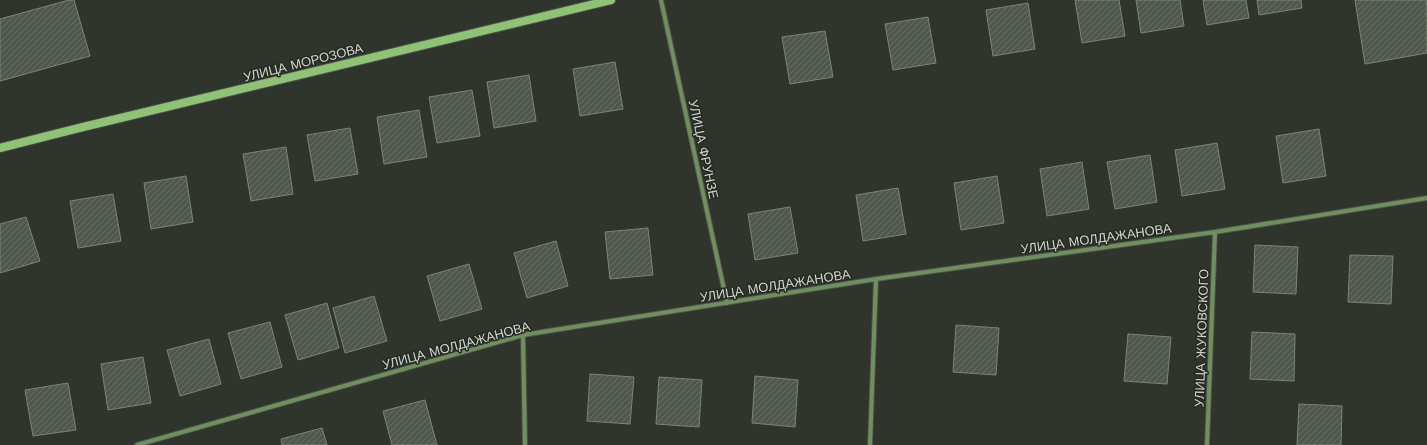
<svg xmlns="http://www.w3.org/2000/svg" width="1427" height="445" font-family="'Work Sans',sans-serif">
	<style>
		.building { fill: url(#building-hatch); stroke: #7c8479 }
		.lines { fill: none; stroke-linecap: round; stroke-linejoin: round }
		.street-casing { stroke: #4c5249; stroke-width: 6 }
		.secondary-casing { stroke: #4c5249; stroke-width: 10 }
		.street { stroke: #6f8f60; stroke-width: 4 }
		.secondary { stroke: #8fc277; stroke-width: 8 }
		.labels { text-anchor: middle; stroke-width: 3; stroke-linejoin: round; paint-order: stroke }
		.street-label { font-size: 13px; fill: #d1d5cf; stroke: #252b22 }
	</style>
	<defs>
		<pattern id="building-hatch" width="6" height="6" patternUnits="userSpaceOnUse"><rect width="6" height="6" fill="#50584d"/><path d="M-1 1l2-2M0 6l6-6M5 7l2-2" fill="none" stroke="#686f66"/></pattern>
	</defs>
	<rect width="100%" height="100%" fill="#2f352c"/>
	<path class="building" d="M69 0H74L90 56 0 81V19Z
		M1075 0H1119L1125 36 1082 43Z
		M1136 0H1180L1184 26 1141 33Z
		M1203 0H1246L1249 18 1207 25Z
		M1257 0H1301L1302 8 1259 15Z
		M1355 0H1426L1427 7V53L1365 64Z
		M1028 3 1035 49 993 56 986 10Z
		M928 17 936 63 893 70 885 24Z
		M825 31 833 77 790 84 782 37Z
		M615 62 623 109 580 116 573 69Z
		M529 75 536 121 494 128 487 82Z
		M472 90 480 136 437 143 429 97Z
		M419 110 427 157 384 164 377 117Z
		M350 128 358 174 315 181 307 135Z
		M1319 129 1326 176 1283 183 1276 136Z
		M1217 143 1225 189 1182 196 1175 150Z
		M286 147 293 194 251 201 243 154Z
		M1150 155 1157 202 1115 209 1107 162Z
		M1082 162 1089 209 1047 216 1040 169Z
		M186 176 193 222 151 229 144 183Z
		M997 176 1004 223 961 230 954 183Z
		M898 188 906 234 863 241 856 195Z
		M113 194 121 241 78 248 70 201Z
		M790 207 798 253 755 260 748 214Z
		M26 217 40 261 0 273V224Z
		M648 228 653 275 610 279 605 232Z
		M556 241 568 286 527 298 514 253Z
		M1255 245 1298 247 1296 294 1253 292Z
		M1350 255 1393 256 1391 304 1348 302Z
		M469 264 482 309 440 321 427 276Z
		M374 296 387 341 345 353 333 308Z
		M327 303 339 348 298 360 285 315Z
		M270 322 282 367 241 379 228 333Z
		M956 325 999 328 996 375 953 372Z
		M1252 332 1295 334 1294 381 1250 379Z
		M1128 334 1171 337 1167 384 1124 381Z
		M209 339 221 384 180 396 167 350Z
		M143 357 151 403 108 410 101 364Z
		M590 374 634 377 630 424 587 421Z
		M755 376 798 380 795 427 752 423Z
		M659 377 702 380 699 427 656 424Z
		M68 383 76 430 33 436 25 390Z
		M425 400 437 445H392L383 411Z
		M1299 404 1342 406 1341 445H1297Z
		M322 428 327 445H282L281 439Z"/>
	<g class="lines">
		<defs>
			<path id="street" d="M661 0 727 303
				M523 335 525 445
				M137 445 523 335 876 279 1215 232 1427 198
				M870 445 876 279
				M1207 445 1215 232"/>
			<path id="secondary" d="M0 148 79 128 611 0"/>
		</defs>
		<use href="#street" class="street-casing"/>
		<use href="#secondary" class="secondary-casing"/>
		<use href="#street" class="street"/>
		<use href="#secondary" class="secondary"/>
	</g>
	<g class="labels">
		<g class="street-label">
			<text transform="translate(303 62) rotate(-14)" y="5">УЛИЦА МОРОЗОВА</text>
			<text transform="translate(704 149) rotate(78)" y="5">УЛИЦА ФРУНЗЕ</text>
			<text transform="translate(1096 238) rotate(-8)" y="5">УЛИЦА МОЛДАЖАНОВА</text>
			<text transform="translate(775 285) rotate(-9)" y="5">УЛИЦА МОЛДАЖАНОВА</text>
			<text transform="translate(1201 338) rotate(-88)" y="5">УЛИЦА ЖУКОВСКОГО</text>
			<text transform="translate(456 345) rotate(-15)" y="5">УЛИЦА МОЛДАЖАНОВА</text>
		</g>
	</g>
</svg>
